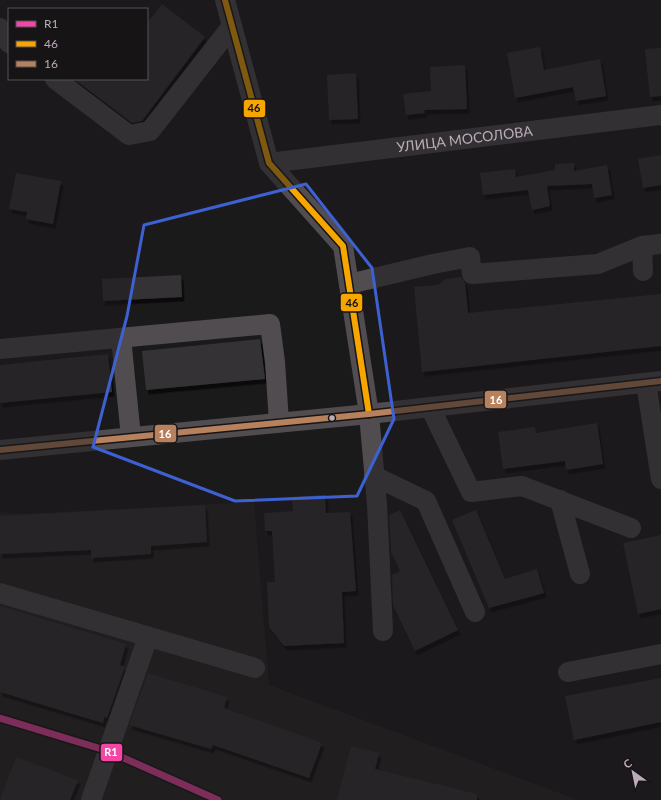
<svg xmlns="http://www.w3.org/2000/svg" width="661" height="800" font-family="Lato,sans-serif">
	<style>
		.built { fill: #272425 }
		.building { fill: #343234; filter: url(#shadow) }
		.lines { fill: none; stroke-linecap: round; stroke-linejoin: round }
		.minor { stroke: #514c50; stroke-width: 20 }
		.bus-1-casing { stroke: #171416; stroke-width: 9 }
		.bus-2-casing { stroke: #171416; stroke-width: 9 }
		.bus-1 { stroke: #f7a600; stroke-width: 6 }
		.bus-2 { stroke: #b6815c; stroke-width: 6 }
		.rail-1-casing { stroke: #171416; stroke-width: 10 }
		.rail-1 { stroke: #f346a5; stroke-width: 7 }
		.marked { fill: none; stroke: #3d61d2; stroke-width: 3; stroke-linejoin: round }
		.bus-dot { fill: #bcacb9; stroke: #171416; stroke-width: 1.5 }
		.labels { text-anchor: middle; stroke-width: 3.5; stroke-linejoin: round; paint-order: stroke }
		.street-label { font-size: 14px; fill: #bcacb9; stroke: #171416 }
		.line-badge { stroke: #171416; stroke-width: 1.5 }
		.badge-label { font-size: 11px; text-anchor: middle; font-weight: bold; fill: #fff }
		.pale-badge-label { font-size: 11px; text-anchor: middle; font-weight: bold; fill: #111 }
	</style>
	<defs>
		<filter id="shadow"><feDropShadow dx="2.5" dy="4.5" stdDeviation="0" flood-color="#0009"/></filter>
	</defs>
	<rect width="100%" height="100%" fill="#1b1a1b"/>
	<path class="built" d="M254 502 269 685 578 800H0V512L26 514Z"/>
	<path class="building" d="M162 4 205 37 142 121 132 123 74 79H147V23Z
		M540 47 544 70 600 59 606 96 576 101 573 87 515 98 507 53Z
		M661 48V96L650 97 645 49Z
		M465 65 467 109 424 110 425 113 406 115 403 94 431 91 430 67Z
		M356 73 358 119 329 120 327 75Z
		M661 155V185L643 188 638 159Z
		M574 163V171L607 165 612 195 594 198 592 184 547 186 550 206 532 210 528 190 483 195 480 173 515 169 516 177 555 170V164Z
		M16 173 61 181 53 224 26 219 27 212 9 209Z
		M181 275 182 297 103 301 102 279Z
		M461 277 465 283 468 313 661 294V346L422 372 414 287 438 285 446 279Z
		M260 339 265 379 146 390 142 351Z
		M108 354 112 392 0 403V365Z
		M597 423 603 464 566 470 565 461 503 469 498 432 535 427 536 433Z
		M325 495 326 513 350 512 356 591 342 592 344 643 284 646 269 627 267 582H275L272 531H265L264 513 293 511 292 497Z
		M205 505 207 542 151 546V554L91 558V550L0 554V516Z
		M400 510 458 630 415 651 393 605 392 575 400 571 391 552 389 515Z
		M476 510 505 579 537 569 544 593 489 608 452 520Z
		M661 535V609L638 614 623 543Z
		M0 606 126 644 120 665 125 667 107 718 104 717 103 723 0 692Z
		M148 673 227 697 224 708 322 743 309 778 213 745 211 749 129 725Z
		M661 678V722L574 740 565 696Z
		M351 746 379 753 375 769 477 794V800H337Z
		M16 757 78 780 70 800H0Z"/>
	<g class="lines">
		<g class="minor">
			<path d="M225 0 269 163 343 246 369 414 377 504 383 631"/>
			<path d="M0 28 9 43"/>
			<path d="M55 79 129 135 150 131 232 26"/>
			<path id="s1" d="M269 163 661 115"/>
			<path d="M642 246 643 271"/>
			<path d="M349 284 433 264 470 257 472 274 598 264 642 246 661 244"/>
			<path d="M121 338 131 437"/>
			<path d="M0 349 270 324 275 362 279 422"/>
			<path d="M646 383 661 479"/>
			<path d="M430 407 471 492 522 486 631 528"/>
			<path d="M0 450 369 414 661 381"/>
			<path d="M374 476 426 501 475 612"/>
			<path d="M560 500 580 574"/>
			<path d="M0 593 255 668"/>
			<path d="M568 672 661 654"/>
			<path d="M91 800 148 637"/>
		</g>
		<defs>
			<path id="bus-1" d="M225 0 269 163 343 246 369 414"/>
			<path id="bus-2" d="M0 450 369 414 661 381"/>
		</defs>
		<use href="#bus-1" class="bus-1-casing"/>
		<use href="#bus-2" class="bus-2-casing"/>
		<use href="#bus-1" class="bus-1"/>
		<use href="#bus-2" class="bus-2"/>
		<defs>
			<path id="rail-1" d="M0 718 108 751 218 800"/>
		</defs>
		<use href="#rail-1" class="rail-1-casing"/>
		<use href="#rail-1" class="rail-1"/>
	</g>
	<path d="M0 0H661V800H0ZM306 184 372 268 394 419 357 496 235 501 93 447 127 316 144 225Z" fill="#1b1a1b" fill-opacity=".55" fill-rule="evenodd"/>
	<path class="marked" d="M306 184 372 268 394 419 357 496 235 501 93 447 127 316 144 225Z"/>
	<circle class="bus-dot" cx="332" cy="418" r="3.5"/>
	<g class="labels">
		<g class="street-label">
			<text dy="5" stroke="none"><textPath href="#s1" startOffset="197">УЛИЦА МОСОЛОВА</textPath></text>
		</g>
	</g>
	<g class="line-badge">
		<rect x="243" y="99" width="23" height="19" rx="4" fill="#f7a600"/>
		<rect x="340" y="293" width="23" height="19" rx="4" fill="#f7a600"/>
		<rect x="484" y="390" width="23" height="19" rx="4" fill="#b6815c"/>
		<rect x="154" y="424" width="23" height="19" rx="4" fill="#b6815c"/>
		<rect x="100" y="743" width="23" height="19" rx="4" fill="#f346a5"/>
	</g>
	<g class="badge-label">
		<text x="496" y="404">16</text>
		<text x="165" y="438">16</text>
		<text x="111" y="756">R1</text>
	</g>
	<g class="pale-badge-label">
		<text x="254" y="112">46</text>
		<text x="352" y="307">46</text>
	</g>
	<rect x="8" y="8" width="140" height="72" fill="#171416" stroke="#595157"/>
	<rect x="16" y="21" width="20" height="6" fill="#f346a5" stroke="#595157"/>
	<text x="44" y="28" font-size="12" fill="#bcacb9">R1</text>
	<rect x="16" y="41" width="20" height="6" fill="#f7a600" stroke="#595157"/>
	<text x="44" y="48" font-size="12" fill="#bcacb9">46</text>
	<rect x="16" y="61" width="20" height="6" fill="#b6815c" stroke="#595157"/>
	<text x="44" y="68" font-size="12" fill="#bcacb9">16</text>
	<g transform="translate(633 772) rotate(327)" stroke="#171416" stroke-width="3" paint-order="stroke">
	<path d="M0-3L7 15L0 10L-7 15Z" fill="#bcacb9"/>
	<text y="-6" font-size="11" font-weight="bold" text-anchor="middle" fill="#bcacb9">С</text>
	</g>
</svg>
